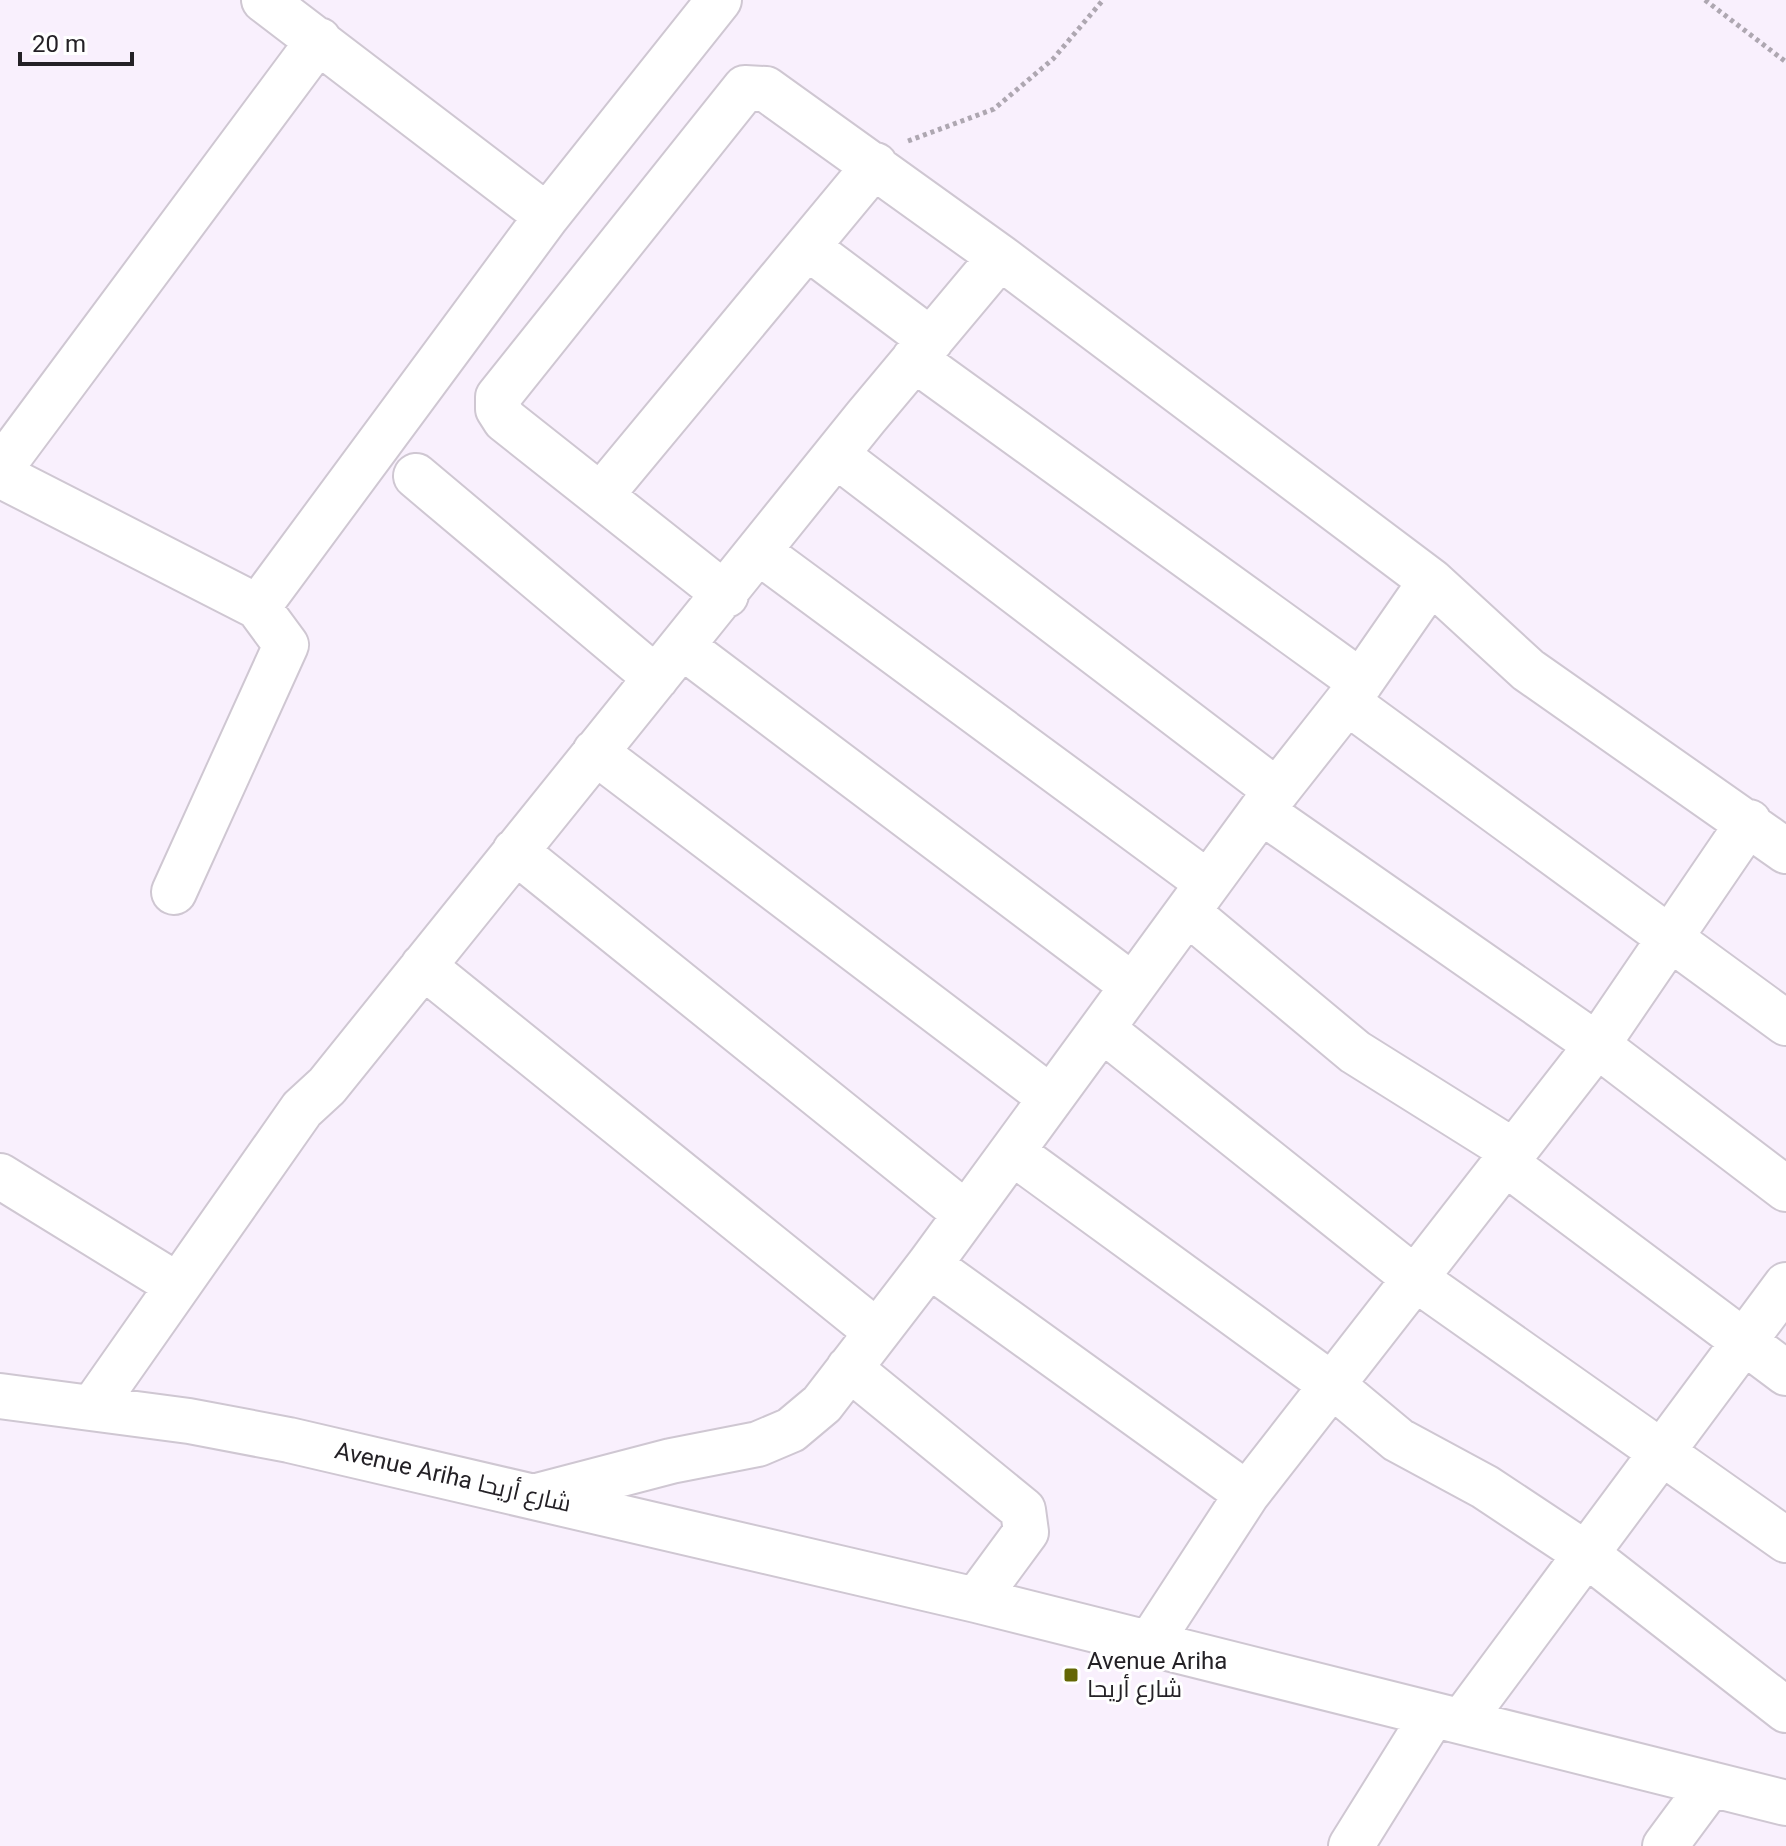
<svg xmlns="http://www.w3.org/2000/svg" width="1786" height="1846" font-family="Roboto,Cairo,sans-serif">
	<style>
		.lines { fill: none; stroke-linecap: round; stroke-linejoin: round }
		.street-casing { stroke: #cfc7d2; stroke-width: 48 }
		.path { stroke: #aea7b1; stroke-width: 5; stroke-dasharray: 4 4; stroke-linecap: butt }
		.street { stroke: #fff; stroke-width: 44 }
		.poi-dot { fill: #646705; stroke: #fff; stroke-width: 3 }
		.labels { text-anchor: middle; stroke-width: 6; stroke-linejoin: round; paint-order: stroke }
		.street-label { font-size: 24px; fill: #242126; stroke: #fff }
		.poi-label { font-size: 24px; fill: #242126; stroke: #fff; text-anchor: start }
	</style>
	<rect width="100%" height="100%" fill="#f9f0fd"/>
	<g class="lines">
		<defs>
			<path id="street" d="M264 0 547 216
				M807 247 931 340
				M914 359 1361 682
				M836 455 1277 791
				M0 469 319 40
				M0 475 258 607 286 645 174 892
				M416 476 656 678
				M601 495 875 165
				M759 552 1208 883
				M726 595 505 420 498 409V397L745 88 766 89 1000 257 1431 581 1528 670 1786 851
				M258 607 547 216 719 0
				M683 647 1133 986
				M1347 702 1786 1023
				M595 752 1051 1098
				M1261 811 1597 1045 1786 1189
				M515 851 966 1214
				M1187 912 1355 1052 1513 1151
				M423 966 877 1332
				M1102 1029 1413 1277 1786 1540
				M1012 1152 1332 1385 1398 1440 1485 1487 1586 1554 1786 1710
				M1504 1162 1786 1373
				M0 1176 177 1285
				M929 1265 1247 1494
				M849 1368 1023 1510 1026 1532 976 1600
				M0 1396 189 1421 289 1440 976 1600 1786 1803
				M93 1407 302 1109 327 1086 866 417 1000 257
				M541 1495 671 1461 758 1444 791 1430 822 1404 929 1265 1261 811 1347 702 1431 581
				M1150 1643 1247 1494 1597 1045 1749 822
				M1462 1721 1786 1285
				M1351 1846 1432 1716
				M1665 1846 1711 1784"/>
		</defs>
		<use href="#street" class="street-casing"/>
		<path class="path" d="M1705 0 1786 62
			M908 141 994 109 1053 59 1103 0"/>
		<use href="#street" class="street"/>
	</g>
	<rect class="poi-dot" x="1063" y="1667" width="16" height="16" rx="4"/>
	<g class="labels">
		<g class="street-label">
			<text transform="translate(453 1477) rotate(13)" y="8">Avenue Ariha شارع أريحا</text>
		</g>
		<g class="poi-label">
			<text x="1087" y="1669">Avenue Ariha<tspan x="1087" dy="28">شارع أريحا</tspan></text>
		</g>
	</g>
	<path d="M20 52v12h112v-12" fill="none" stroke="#242126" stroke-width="4"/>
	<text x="32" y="52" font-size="24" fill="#242126" stroke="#ffffff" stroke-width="6" paint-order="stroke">20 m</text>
</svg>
